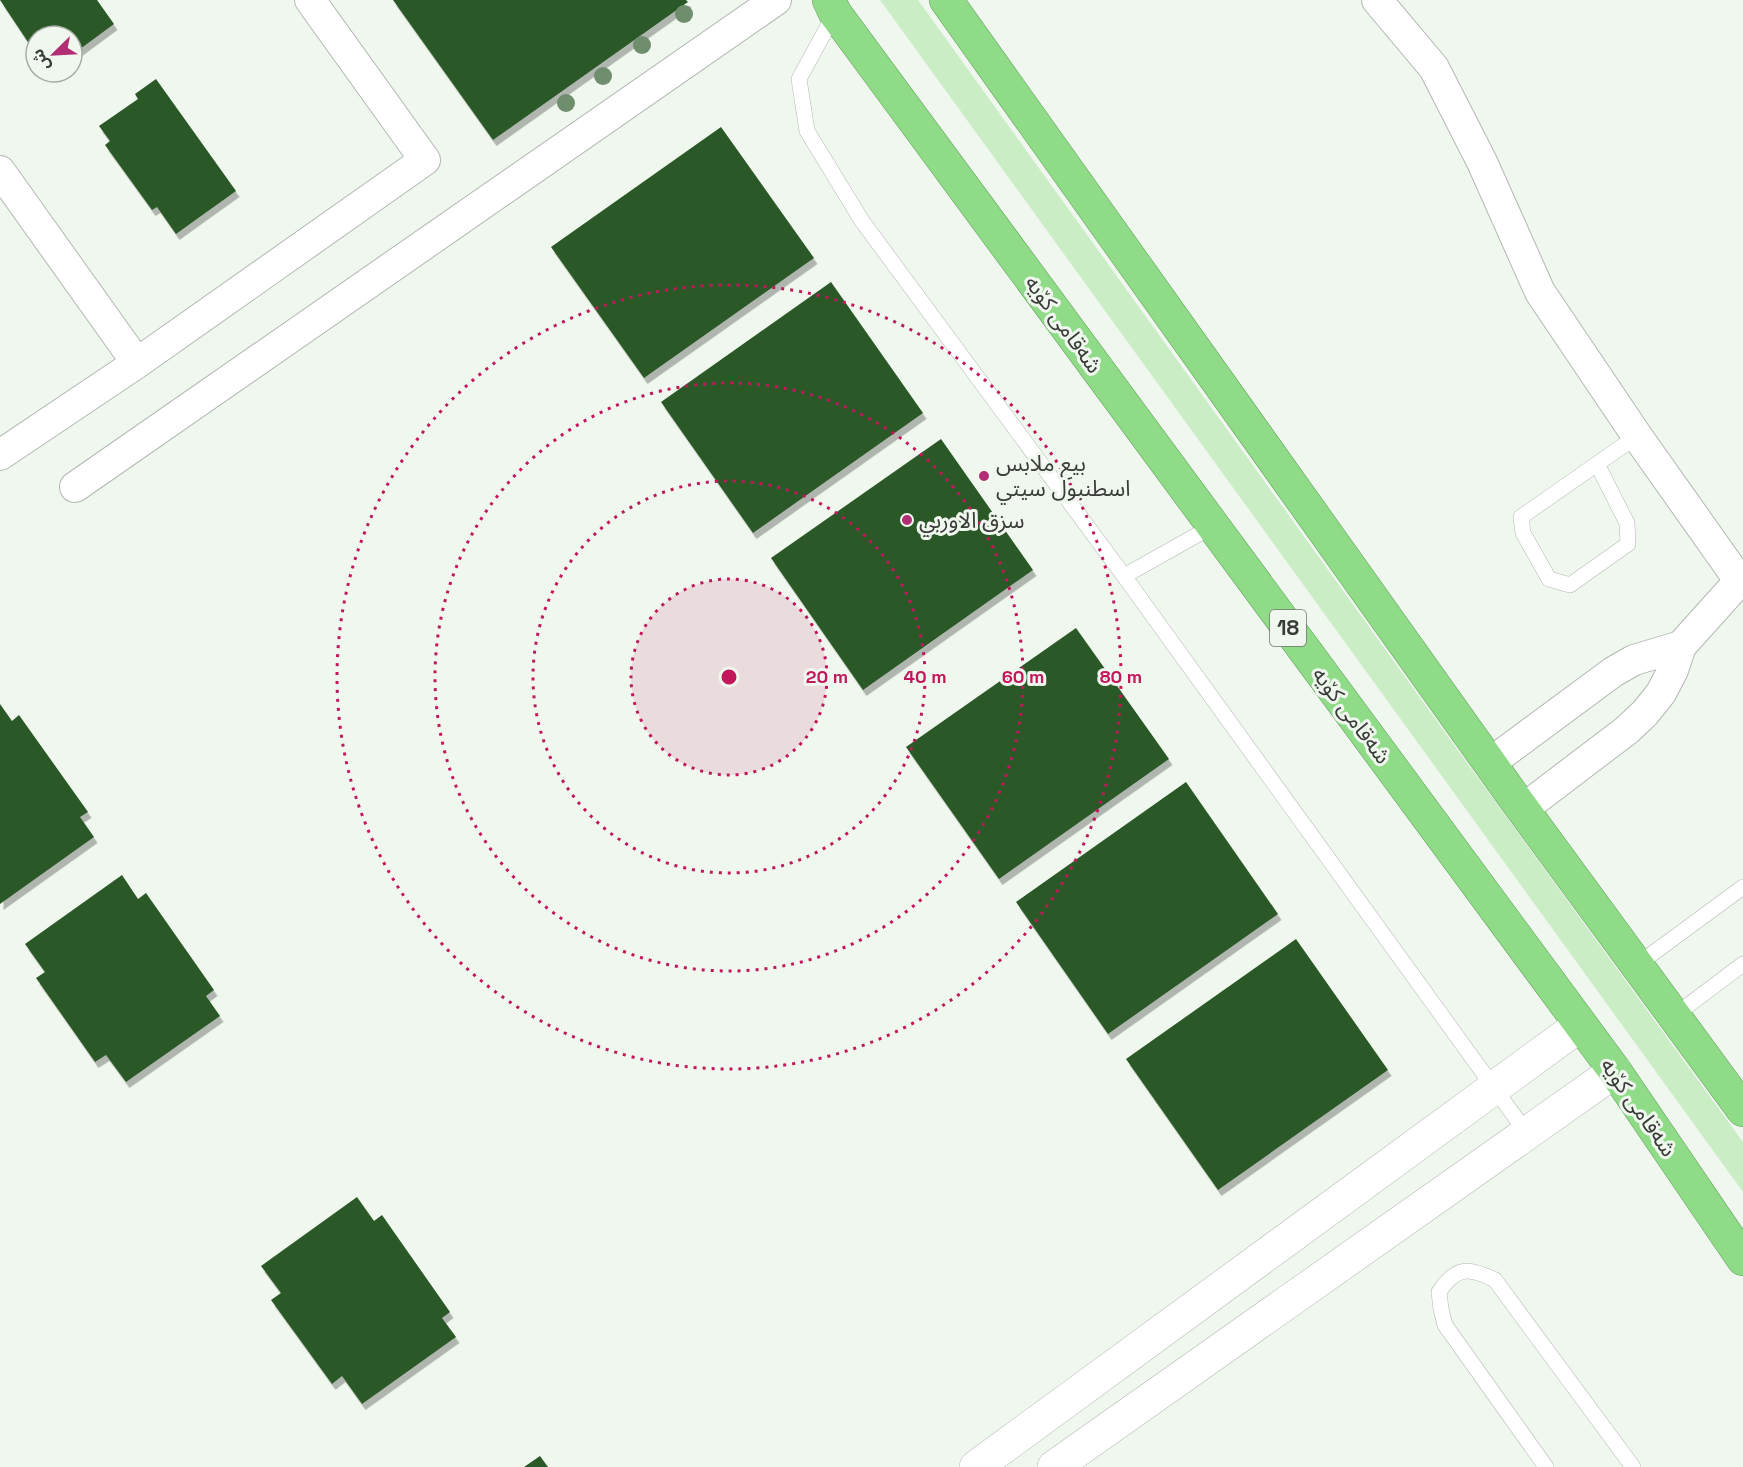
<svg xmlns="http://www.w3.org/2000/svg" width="1743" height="1467" font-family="'Space Grotesk','Noto Sans Arabic',sans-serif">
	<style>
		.green { fill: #caedc6 }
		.building { fill: #2c5928; filter: url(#shadow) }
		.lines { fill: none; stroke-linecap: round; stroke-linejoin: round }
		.service-casing { stroke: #b2b8b2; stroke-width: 16 }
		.minor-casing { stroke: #b2b8b2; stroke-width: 32 }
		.tertiary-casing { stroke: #b2b8b2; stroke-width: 34 }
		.trunk-casing { stroke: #5f9e59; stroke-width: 34 }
		.service { stroke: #fff; stroke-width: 15 }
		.minor { stroke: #fff; stroke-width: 30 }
		.tertiary { stroke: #fff; stroke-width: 33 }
		.trunk { stroke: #8fdb88; stroke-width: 33 }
		.tree { fill: #6e8e6d }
		.ring { fill: none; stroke: #c2185b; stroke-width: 3; stroke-dasharray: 3 6 }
		.poi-dot { fill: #b12d74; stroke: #f0f7ef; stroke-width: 2 }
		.labels { text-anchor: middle; stroke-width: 6; stroke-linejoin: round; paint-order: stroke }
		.shield { fill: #f0f7ef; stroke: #717470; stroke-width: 1.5 }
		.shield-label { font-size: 21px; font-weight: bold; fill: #3a3c39 }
		.street-label { font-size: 22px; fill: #3a3c39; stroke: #f0f7ef }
		.poi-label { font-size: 22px; fill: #3a3c39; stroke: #f0f7ef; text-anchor: start }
		.centre { fill: #c2185b; stroke: #f0f7ef; stroke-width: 3 }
		.ring-label { font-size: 18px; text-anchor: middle; font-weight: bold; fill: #c2185b; stroke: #f0f7ef; stroke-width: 6; stroke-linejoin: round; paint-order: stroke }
	</style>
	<defs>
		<filter id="shadow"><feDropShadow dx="3.5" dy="6" stdDeviation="0" flood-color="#0004"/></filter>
	</defs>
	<rect width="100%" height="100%" fill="#f0f7ef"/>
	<path class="green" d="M880 0H918L1457 749 1743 1142V1192Z"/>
	<path class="building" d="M0 0H97L114 24 72 55V36H36V40L30 45Z
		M393 0H686L688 2 493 140Z
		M156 79 236 191 176 234 157 207 152 210 105 145 110 141 99 126 138 99 135 94Z
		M721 127 814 258 644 378 551 247Z
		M831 282 923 413 753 533 661 402Z
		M941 439 1033 570 863 690 771 558Z
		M1076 628 1169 759 999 879 906 747Z
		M0 704 12 721 19 715 88 812 80 817 94 837 0 904Z
		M1186 782 1278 914 1108 1034 1016 902Z
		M122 875 138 899 146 893 214 990 206 996 220 1016 126 1082 106 1055 95 1062 36 978 45 972 25 944Z
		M1296 939 1388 1070 1218 1190 1126 1059Z
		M357 1197 374 1221 382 1215 450 1312 442 1318 456 1337 362 1404 342 1376 332 1384 271 1300 281 1293 261 1266Z
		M540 1456 548 1467H524Z"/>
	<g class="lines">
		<defs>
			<path id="service" d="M835 13 799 79 807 131 862 221 1124 576 1526 1132
				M1597 464 1627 523 1628 544 1570 585 1549 579 1523 533 1521 517 1637 436
				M1124 576 1213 526
				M1637 965 1743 887
				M1674 1016 1743 964
				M1546 1467 1445 1325 1441 1309 1439 1292C1456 1266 1469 1267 1495 1280L1633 1467"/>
			<path id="minor" d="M1377 0 1434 68 1482 162 1540 292 1637 436 1739 580
				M0 171 137 363
				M0 455 137 363 425 160 310 0
				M75 487 776 0
				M1490 763 1613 672 1634 660 1681 646
				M1523 809 1627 730 1645 713 1661 693 1673 670 1681 646 1743 577"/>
			<path id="tertiary" d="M976 1467 1580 1025
				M1054 1467 1615 1071"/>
			<path id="trunk" d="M829 0 835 13 1615 1071 1743 1259
				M946 0 1513 796 1743 1110"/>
		</defs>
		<use href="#service" class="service-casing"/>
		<use href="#minor" class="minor-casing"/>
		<use href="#tertiary" class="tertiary-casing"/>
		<use href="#trunk" class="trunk-casing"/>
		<use href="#service" class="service"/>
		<use href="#minor" class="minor"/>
		<use href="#tertiary" class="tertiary"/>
		<use href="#trunk" class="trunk"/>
	</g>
	<g class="tree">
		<circle cx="684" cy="14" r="9"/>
		<circle cx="642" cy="45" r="9"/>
		<circle cx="603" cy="76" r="9"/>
		<circle cx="566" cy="103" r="9"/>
	</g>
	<circle cx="729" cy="677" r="98" fill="#c2185b" fill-opacity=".12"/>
	<g class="ring">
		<circle cx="729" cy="677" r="98"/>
		<circle cx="729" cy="677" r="196"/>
		<circle cx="729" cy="677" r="294"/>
		<circle cx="729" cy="677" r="392"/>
	</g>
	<g class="poi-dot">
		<circle cx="984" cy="476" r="6"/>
		<circle cx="907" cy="520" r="6"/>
	</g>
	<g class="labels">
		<rect class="shield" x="1270" y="610" width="36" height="36" rx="4.5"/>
		<g class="shield-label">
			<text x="1288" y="635">18</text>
		</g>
		<g class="street-label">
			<text transform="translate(1064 324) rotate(54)" y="8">شەقامی کۆیە</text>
			<text transform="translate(1352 715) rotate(53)" y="8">شەقامی کۆیە</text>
			<text transform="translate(1639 1107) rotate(55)" y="8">شەقامی کۆیە</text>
		</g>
		<g class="poi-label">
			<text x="996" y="471">بيع ملابس<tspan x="996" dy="25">اسطنبول سيتي</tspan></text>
			<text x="919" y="528">سزق الاوربي</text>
		</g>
	</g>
	<circle cx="729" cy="677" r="9" class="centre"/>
	<g class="ring-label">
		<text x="827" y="683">20 m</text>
		<text x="925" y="683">40 m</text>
		<text x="1023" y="683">60 m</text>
		<text x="1121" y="683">80 m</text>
	</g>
	<g transform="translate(54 54) rotate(246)"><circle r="28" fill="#f0f7ef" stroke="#a7aca6" stroke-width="1.5"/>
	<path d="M0-4.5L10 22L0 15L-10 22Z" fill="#b12d74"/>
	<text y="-9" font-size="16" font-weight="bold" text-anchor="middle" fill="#3a3c39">ش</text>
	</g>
</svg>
